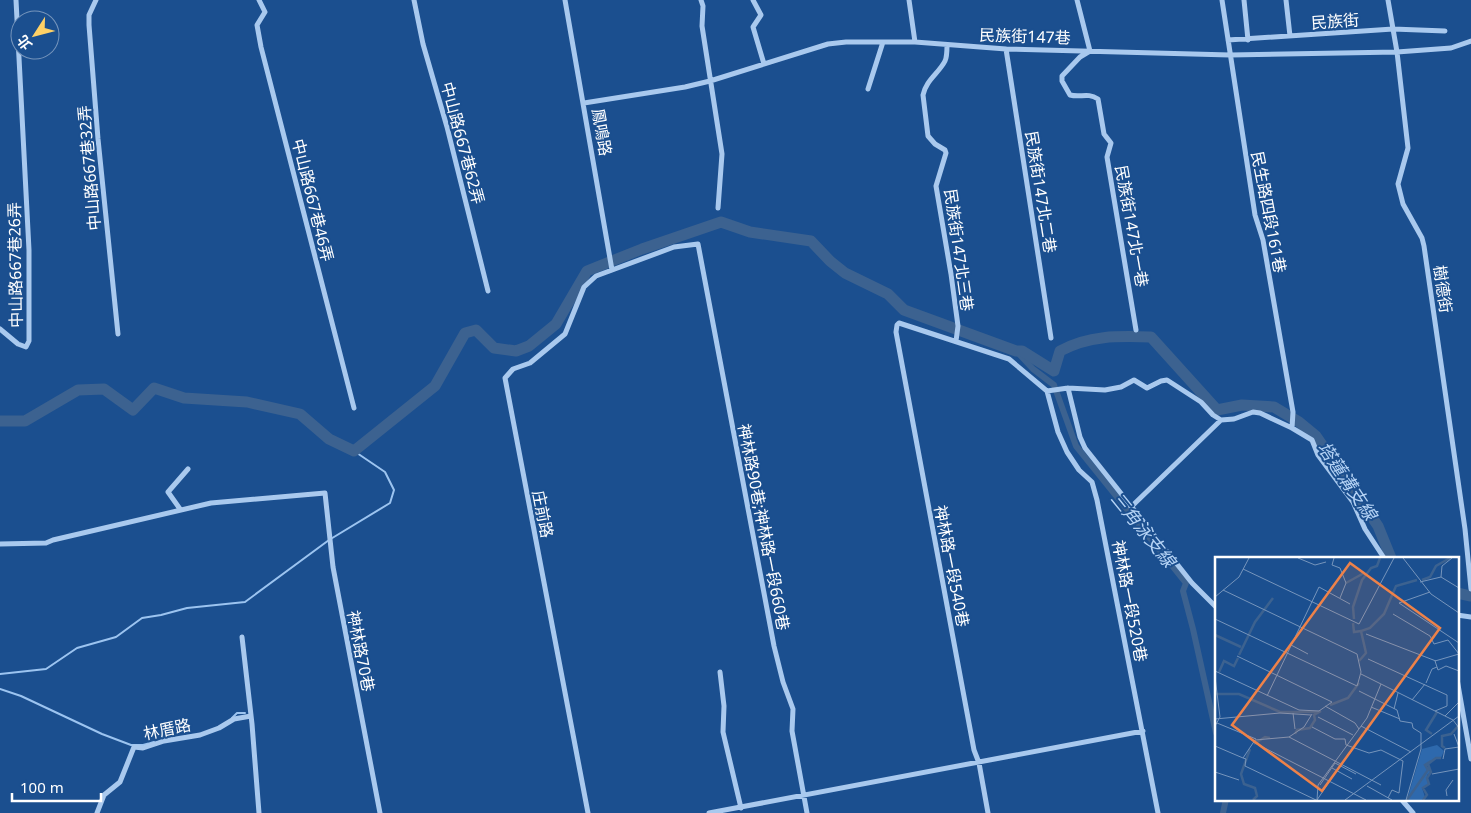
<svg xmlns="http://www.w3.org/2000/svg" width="1471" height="813" font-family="'Noto Sans','Noto Sans TC',sans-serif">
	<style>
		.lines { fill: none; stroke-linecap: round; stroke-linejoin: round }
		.stream { stroke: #9cc4f0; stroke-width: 2 }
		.canal { stroke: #3c6290; stroke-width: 6 }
		.river { stroke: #3c6290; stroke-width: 11 }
		.street { stroke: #a9c9ee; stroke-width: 5 }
		.labels { text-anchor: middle; stroke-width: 4; stroke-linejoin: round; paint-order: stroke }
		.street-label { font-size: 16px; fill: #fff; stroke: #1b4f8f }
		.water-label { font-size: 18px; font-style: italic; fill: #b5d3f5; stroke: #1b4f8f }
		.inset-river { fill: none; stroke: #3c6290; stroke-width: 2.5 }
		.inset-road { fill: none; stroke: #7695bc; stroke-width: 1 }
		.view { fill: #ee8249; fill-opacity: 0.15; stroke: #ee8249; stroke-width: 2.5 }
		.inset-edge { fill: none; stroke: #fff; stroke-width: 2.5 }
	</style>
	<rect width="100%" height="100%" fill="#1b4f8f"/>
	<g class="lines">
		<path class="stream" d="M0 674 46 669 77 648 116 637 142 618 161 615 187 608 245 602 329 540 390 503 394 490 385 472 354 451
			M0 689 21 696 102 734 131 745H143L154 742
			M232 718 237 713H245"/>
		<path class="canal" d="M1016 351 1033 369 1054 385 1076 446 1186 583 1183 591 1193 629 1216 733
			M1223 813 1226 799"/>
		<path class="river" d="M0 421H25L78 390 104 389 133 410 154 388 184 398 247 402 300 414 329 439 354 451 435 386 465 333 476 330 494 348 516 351 529 346 556 324 587 271 642 249 721 222 750 232 811 241 830 261 845 273 888 294 904 310 1016 351H1022L1054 371 1060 351C1089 335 1118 336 1151 337L1217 410 1242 405 1274 407 1299 422 1316 436 1378 526 1391 558
			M1457 593 1471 596"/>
		<path class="street" d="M96 0 89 15V25L98 139 118 334
			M259 0 265 12 257 25 261 47 354 408
			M414 0 423 44 447 127 488 291
			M565 0 612 270
			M701 0 703 6 702 26 722 154 718 208
			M753 0 761 15 753 27 764 64
			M909 0 915 42
			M1077 0 1090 51 1080 57 1062 76V81L1070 95C1081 98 1087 92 1098 99L1104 134 1111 143 1107 157 1136 330
			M1222 0 1255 215 1263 240 1293 412 1292 428
			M1244 0 1248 40
			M1286 0 1290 36
			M1388 0 1397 52 1408 148 1398 184 1403 204 1422 238 1424 246 1465 529 1471 589
			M1228 40 1393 29 1445 31
			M947 45C947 50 947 57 945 61 939 73 926 80 923 95L928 136 935 144 945 150 946 153 936 186 951 274 958 326 956 341
			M1006 49 1051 338
			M868 89 883 42
			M584 103 685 87 710 81 828 44 846 42H915L1006 49 1230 55 1397 52 1451 48 1471 41
			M0 329 18 344 26 347 29 341V250L16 0
			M1068 388 1080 437 1085 448 1192 583 1216 607
			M1047 391 1068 388 1105 390 1121 387 1134 380 1147 388 1161 381 1167 380 1201 402 1213 415 1221 420 1234 419 1253 412 1260 413 1292 428 1312 440 1318 455 1353 502 1365 529 1384 558
			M1131 507 1221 420
			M180 509 168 492 188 469
			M0 544 46 543 53 540 211 503 325 493 333 567 380 813
			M1457 615 1471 617
			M242 637 252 724 259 813
			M720 672 724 706 723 732 741 808
			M1457 679 1471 759
			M1401 799 1413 813
			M97 813 104 795 120 782 134 747 143 748 164 741 200 735 219 728 234 719 251 716
			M588 813 505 378 513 369 530 363 565 334 584 287 596 276 674 247 698 244 774 646 783 682 793 709 792 731 807 813
			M709 813 1143 731
			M988 813 979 763 974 750 896 332 897 325 899 323 1009 359 1047 391 1058 432 1067 452 1079 470 1092 482 1097 500 1158 813"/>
	</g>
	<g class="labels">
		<g class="street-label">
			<text transform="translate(1335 21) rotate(-4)" y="6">民族街</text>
			<text transform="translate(1025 36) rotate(2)" y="6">民族街147巷</text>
			<text transform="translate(602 132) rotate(80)" y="6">鳳鳴路</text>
			<text transform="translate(463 143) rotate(75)" y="6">中山路667巷62弄</text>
			<text transform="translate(89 168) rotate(-95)" y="6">中山路667巷32弄</text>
			<text transform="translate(1041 192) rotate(81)" y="6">民族街147北二巷</text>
			<text transform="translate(313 200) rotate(76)" y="6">中山路667巷46弄</text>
			<text transform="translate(1269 212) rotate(79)" y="6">民生路四段161巷</text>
			<text transform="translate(1132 226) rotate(80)" y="6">民族街147北一巷</text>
			<text transform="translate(959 250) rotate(82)" y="6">民族街147北三巷</text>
			<text transform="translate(15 265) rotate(-91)" y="6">中山路667巷26弄</text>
			<text transform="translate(1443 289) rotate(82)" y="6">樹德街</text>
			<text transform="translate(543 514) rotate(79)" y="6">庄前路</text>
			<text transform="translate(764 527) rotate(79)" y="6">神林路90巷;神林路一段660巷</text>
			<text transform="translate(952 566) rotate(79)" y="6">神林路一段540巷</text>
			<text transform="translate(1130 601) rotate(79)" y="6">神林路一段520巷</text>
			<text transform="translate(361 651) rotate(79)" y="6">神林路70巷</text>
			<text transform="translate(167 729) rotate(-12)" y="6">林厝路</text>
		</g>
		<g class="water-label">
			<text transform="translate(1347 481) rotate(56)" y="6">塔蓮溝支線</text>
			<text transform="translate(1143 530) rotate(51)" y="6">三角泳支線</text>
		</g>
	</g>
	<g transform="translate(1215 557)">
		<rect width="244" height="244" fill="#1b4f8f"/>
		<path d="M222 188 229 194 226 201 221 200 211 209 216 215 212 218 213 228 207 231 210 240 207 243H192L207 192Z" fill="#2e69ad"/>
		<path class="inset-river" d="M207 23 215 20 221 9 235 1M131 26 149 16M139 62 138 50 147 23 156 11 162 9 165 1M138 66 139 75 146 74M0 78 26 90M24 98 40 65 58 41M144 104 151 96 146 74 155 71 169 57 181 29 202 23M4 115 9 104 19 109 23 101M0 137H24L65 155H104M115 148 133 141 144 126M80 177 82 173 95 171 100 163 99 158 106 154M217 177 211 173 222 155M39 187 50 180 55 181M230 191 227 189V179L236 177 244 168M35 192 26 217 29 227 40 231 42 239 38 243M192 243 213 213 210 208 216 204M208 243 212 238 208 231 214 227 212 221 216 215 213 207 221 201H226"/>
		<path class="inset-road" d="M83 1 100 8 111 5M119 1 117 8 125 11 131 26 125 41M188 1 216 37 244 56M28 12 144 67 179 1M226 20 227 9 237 1M205 25 226 20 244 31M215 35 184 46 244 86M0 40 24 20 34 1M178 57 215 79 219 87 233 83 244 97M0 62 142 129 143 126 146 115 142 97 8 33M151 77 221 104M76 88 93 97M244 97 220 104 223 113 231 109 244 114M153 102 232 138V149L220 154M0 114 84 153 104 154 117 145 22 99M146 117 238 163 244 171M0 120 5 160 0 169M211 126 217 112 222 110M144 134 182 153 185 164 197 166 198 171 206 176V192L191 243M52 139 104 30 135 47M197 143 210 127M110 149 140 166 144 172M156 150 185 162M179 152 183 136M78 156 80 172M230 159 244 145M103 160 138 178M0 162 65 156 96 158M2 166 41 182M146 169 196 195M97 170 120 182H130L131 188 154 196 166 193 188 204 184 236 177 233 173 241M74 180 166 228M38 185 151 243M0 189 28 201M28 201 40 183 74 180 89 170 97 157M28 201 31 202 30 209 101 243M228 202 230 192 244 190 239 177M120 206 141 217M117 211 137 222M0 215 24 223M217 217 244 212M105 228 120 206M152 229 177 243M232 239 231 233 238 223M102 243 103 228 152 161 166 127M102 243 122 213M130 243 244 159"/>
		<path class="view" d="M135 6 225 71 107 234 17 168Z"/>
		<rect width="244" height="244" class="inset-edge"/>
	</g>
	<g transform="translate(35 35) rotate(234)"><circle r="24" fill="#1b4f8f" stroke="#7695bc"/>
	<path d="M0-4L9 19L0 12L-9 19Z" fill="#ffd166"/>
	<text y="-8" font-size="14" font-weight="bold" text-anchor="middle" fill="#ffffff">北</text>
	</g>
	<path d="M12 793v8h89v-8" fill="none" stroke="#ffffff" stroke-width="2.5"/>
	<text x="20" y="793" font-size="15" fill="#ffffff" stroke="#1b4f8f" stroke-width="4" paint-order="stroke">100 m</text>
</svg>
